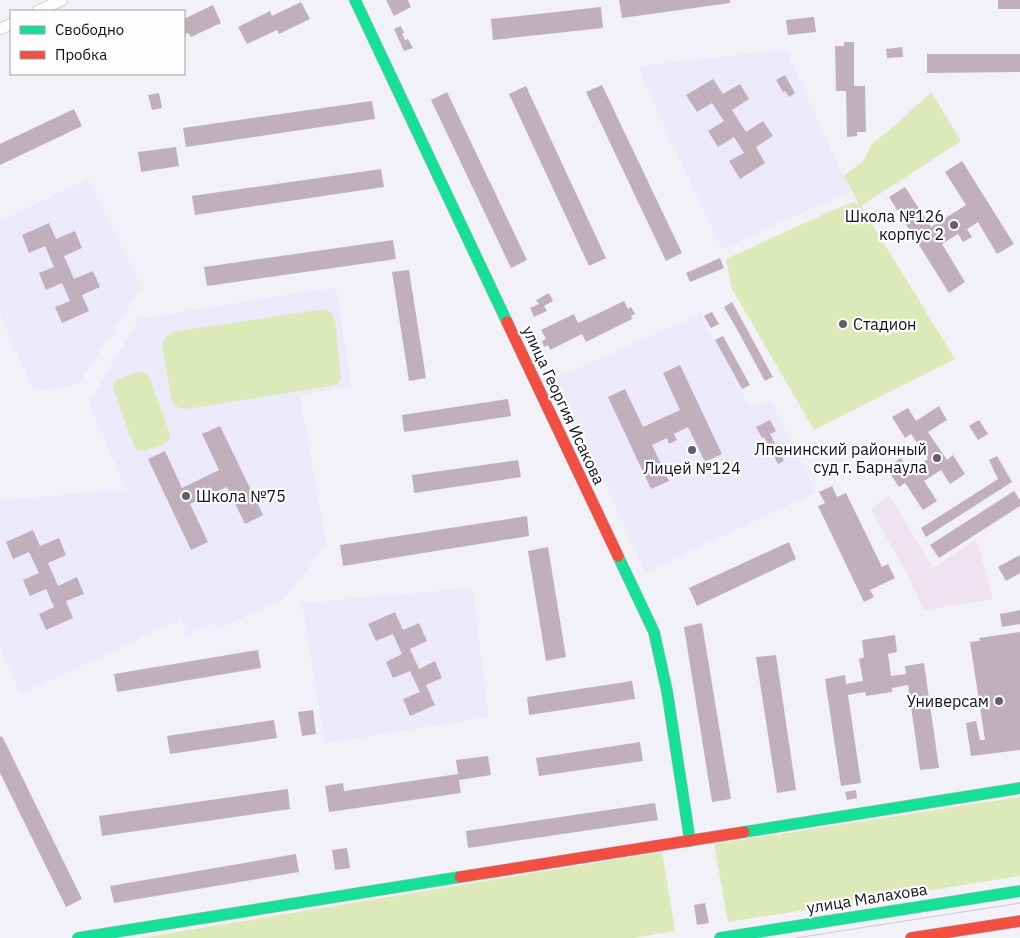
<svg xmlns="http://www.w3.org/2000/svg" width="1020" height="938" font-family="'IBM Plex Sans',sans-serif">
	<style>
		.built { fill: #ebe9fa }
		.industrial { fill: #eee3ee }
		.green { fill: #dde9b8 }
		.building { fill: #c1b0bc }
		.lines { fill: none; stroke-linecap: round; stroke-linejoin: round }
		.street-casing { stroke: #b4b3bc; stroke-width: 12 }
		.fast-casing { stroke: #b4b3bc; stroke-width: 12 }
		.jam-casing { stroke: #b4b3bc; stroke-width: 12 }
		.street { stroke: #fdfdfe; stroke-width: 11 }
		.fast { stroke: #16e098; stroke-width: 11 }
		.jam { stroke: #f24e42; stroke-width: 11 }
		.tram { stroke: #cbcbcd; stroke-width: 1 }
		.poi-dot { fill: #615f69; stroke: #fdfdfd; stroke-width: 2 }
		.labels { text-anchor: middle; stroke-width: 4.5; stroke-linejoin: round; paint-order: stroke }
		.poi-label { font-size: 16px; fill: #13111c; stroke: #fdfdfd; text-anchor: end }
		.street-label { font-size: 16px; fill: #13111c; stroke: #fdfdfd }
	</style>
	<rect width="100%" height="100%" fill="#f2f1f8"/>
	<path class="built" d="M786 50 850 191 722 249 642 77 640 66Z
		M88 179 142 287 78 384 34 391 0 314V221Z
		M336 287 351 386 300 395 326 545 284 599 217 629 214 623 188 635 181 619 21 694 0 649V500L126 490 89 403 139 319Z
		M701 314 750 408 771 401 816 492 646 572 556 378Z
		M472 588 489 717 325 743 302 603Z"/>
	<path class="industrial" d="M889 495 933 568 976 539 993 599 924 610 907 574 871 509Z"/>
	<path class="green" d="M931 92 961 141 861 206 955 359 814 430 732 289 726 259 840 207 854 202 860 206 844 176 864 160 872 144 899 122Z
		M324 309 331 312 335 320 341 378 338 384 331 386 186 409 177 407 172 401 162 346 165 338 173 332Z
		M139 372 145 373 149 376 170 434 169 439 165 444 143 451 137 450 134 446 113 388V384L116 380Z
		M1020 797V876L728 922 714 844Z
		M662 852 675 931 632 938H140Z"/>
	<path class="building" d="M386 0H408L411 7 394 16Z
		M619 0H730V3L622 18Z
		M998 0H1020V9H998Z
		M301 2 310 19 279 34 277 30 247 44 238 27 270 11 272 16Z
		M213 5 221 23 191 37 188 33 184 35V19Z
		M601 7 603 28 493 40 491 19Z
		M814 17 816 32 788 35 786 20Z
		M401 26 404 33 402 34 405 40 408 39 413 48 404 51 394 29Z
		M844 42H854V86H865L866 132H857V136L847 137 846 91H836L835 46H844Z
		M902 47 903 57 887 58 886 49Z
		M927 54H1020V72L927 73Z
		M785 75 795 93 789 97 785 91 783 92 776 80Z
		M713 79 723 94 740 84 749 99 732 110 746 132 763 121 773 136 756 147 765 163 740 179 729 161 744 153 734 137 718 147 708 131 724 121 712 103 697 112 686 95Z
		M602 85 682 253 666 261 586 92Z
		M526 86 606 258 589 266 509 94Z
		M447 92 527 260 511 268 431 100Z
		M159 93 162 108 152 110 148 95Z
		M372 101 375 119 186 147 183 128Z
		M74 109 82 126 0 165V144Z
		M176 147 179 166 141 172 138 152Z
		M962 161 1014 244 997 254 978 222 967 229 972 237 963 242 958 234 942 244 965 282 949 293 889 197 905 187 931 227 966 205 945 172Z
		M381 169 384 187 195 215 192 196Z
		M49 223 56 239 75 231 82 248 64 256 74 279 93 271 100 287 82 295 89 311 62 323 55 307 70 301 62 283 46 290 39 273 54 267 45 246 29 253 22 235Z
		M393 240 396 259 207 286 204 267Z
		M720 258 724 268 690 282 686 273Z
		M409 270 426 378 409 381 392 272Z
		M549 293 553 301 544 306 547 311 534 317 530 308 539 304 536 300Z
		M624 301 628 309 631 307 635 314 631 316 632 319 586 342 582 334 550 350 548 345 544 347 542 341 546 339 541 330 574 314 578 323Z
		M732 302 773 377 765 381 738 331 724 307Z
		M712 312 719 324 711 328 704 316Z
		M723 336 750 385 742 389 715 340Z
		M680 365 722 454 705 462 688 427 674 434 677 440 669 444 667 438 652 445 669 481 651 489 608 397 625 389 643 427 680 410 663 373Z
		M508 399 511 416 404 432 402 415Z
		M939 406 947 420 928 432 947 460 953 455 965 474 950 484 941 470 924 481 937 501 923 510 905 483 899 487 886 468 901 458 910 471 928 459 911 434 905 438 892 417 908 408 916 421Z
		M770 420 776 431 770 434 784 461 778 464 764 437 762 438 756 427Z
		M979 420 988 434 978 440 969 426Z
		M220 426 263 515 245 524 227 487 190 504 208 542 191 550 148 459 165 451 182 488 219 470 202 434Z
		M997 456 1012 482 926 537 921 528 998 479 989 460Z
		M518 460 521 477 414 493 412 475Z
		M832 486 837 497 846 493 882 567 888 564 895 578 870 590 874 597 864 602 818 506 825 503 819 492Z
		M1014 491 1020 500V506L939 558 930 545Z
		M527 516 529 536 343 566 340 545Z
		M33 530 40 546 59 538 66 555 48 563 58 586 77 577 84 594 66 601 73 618 46 630 39 614 54 607 46 589 30 596 23 580 39 573 29 552 13 559 6 542Z
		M789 542 796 559 697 606 689 588Z
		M548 547 566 657 546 661 528 551Z
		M1020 555V573L1006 581 998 567Z
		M1020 610V624L1002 627 1000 614Z
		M395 612 403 630 419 623 427 641 410 649 419 669 435 661 442 678 426 685 435 705 410 716 403 699 420 692 410 671 393 678 386 662 402 654 393 634 376 641 368 624Z
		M702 623 731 799 712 802 684 627Z
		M1020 632V750L971 756 966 723 976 721 980 740H985L970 642 980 641 979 638Z
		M895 635 897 652 888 654 891 676 906 674 905 666 924 663 939 768 920 770 908 685 892 688V692L866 696 865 692 848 695 861 783 841 786 825 679 845 675 846 684 863 681 859 659 864 657 862 640Z
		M258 650 261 668 117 692 114 674Z
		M776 655 796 790 777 793 756 657Z
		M632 681 635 699 529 715 527 697Z
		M313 710 316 734 302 736 298 712Z
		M274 720 277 738 170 754 167 736Z
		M2 736 82 899 66 907 0 773V737Z
		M640 742 643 761 539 776 536 758Z
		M488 756 491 775 459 780 461 793 329 812 325 786 343 783 344 791 458 774 456 760Z
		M288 789 290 809 102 836 99 816Z
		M856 790 857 798 847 800 845 792Z
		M655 803 658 820 468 848 466 831Z
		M347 848 350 868 335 870 332 850Z
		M296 854 299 872 114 903 110 886Z
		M705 903 709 923 697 925 694 905Z"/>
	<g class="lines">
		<defs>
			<path id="street" d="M38 11 62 0
				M0 29 11 24"/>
			<path id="fast" d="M355 0 507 322
				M618 556 654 632 667 691 690 841
				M744 832 1020 788
				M78 938 460 877
				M720 938 1020 891"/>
			<path id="jam" d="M507 322 618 556
				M460 877 744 832
				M911 938 1020 921"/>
		</defs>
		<use href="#street" class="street-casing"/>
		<use href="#fast" class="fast-casing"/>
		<use href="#jam" class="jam-casing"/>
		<use href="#street" class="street"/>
		<use href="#fast" class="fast"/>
		<use href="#jam" class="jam"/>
		<path class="tram" d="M796 938 1020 903"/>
	</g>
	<g class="poi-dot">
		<circle cx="954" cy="225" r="5"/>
		<circle cx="843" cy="324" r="5"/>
		<circle cx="692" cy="450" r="5"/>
		<circle cx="937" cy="458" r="5"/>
		<circle cx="186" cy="496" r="5"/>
		<circle cx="999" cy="701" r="5"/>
	</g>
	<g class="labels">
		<g class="poi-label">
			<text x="944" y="222">Школа №126<tspan x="944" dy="18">корпус 2</tspan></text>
			<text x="853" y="330" text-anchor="start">Стадион</text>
			<text x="927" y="455">Лпенинский районный<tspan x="927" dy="18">суд г. Барнаула</tspan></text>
			<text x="692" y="474" text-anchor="middle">Лицей №124</text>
			<text x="196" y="502" text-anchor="start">Школа №75</text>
			<text x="989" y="707">Универсам</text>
		</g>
		<g class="street-label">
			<text transform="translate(564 405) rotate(65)" y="6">улица Георгия Исакова</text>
			<text transform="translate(867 898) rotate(-9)" y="6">улица Малахова</text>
		</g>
	</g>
	<rect x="10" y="10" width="175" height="65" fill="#fdfdfd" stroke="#9f9fa3"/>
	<rect x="20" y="26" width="25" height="8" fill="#16e098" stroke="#9f9fa3"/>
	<text x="55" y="35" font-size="15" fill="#13111c">Свободно</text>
	<rect x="20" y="51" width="25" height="8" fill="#f24e42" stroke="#9f9fa3"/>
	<text x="55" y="60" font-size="15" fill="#13111c">Пробка</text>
</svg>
